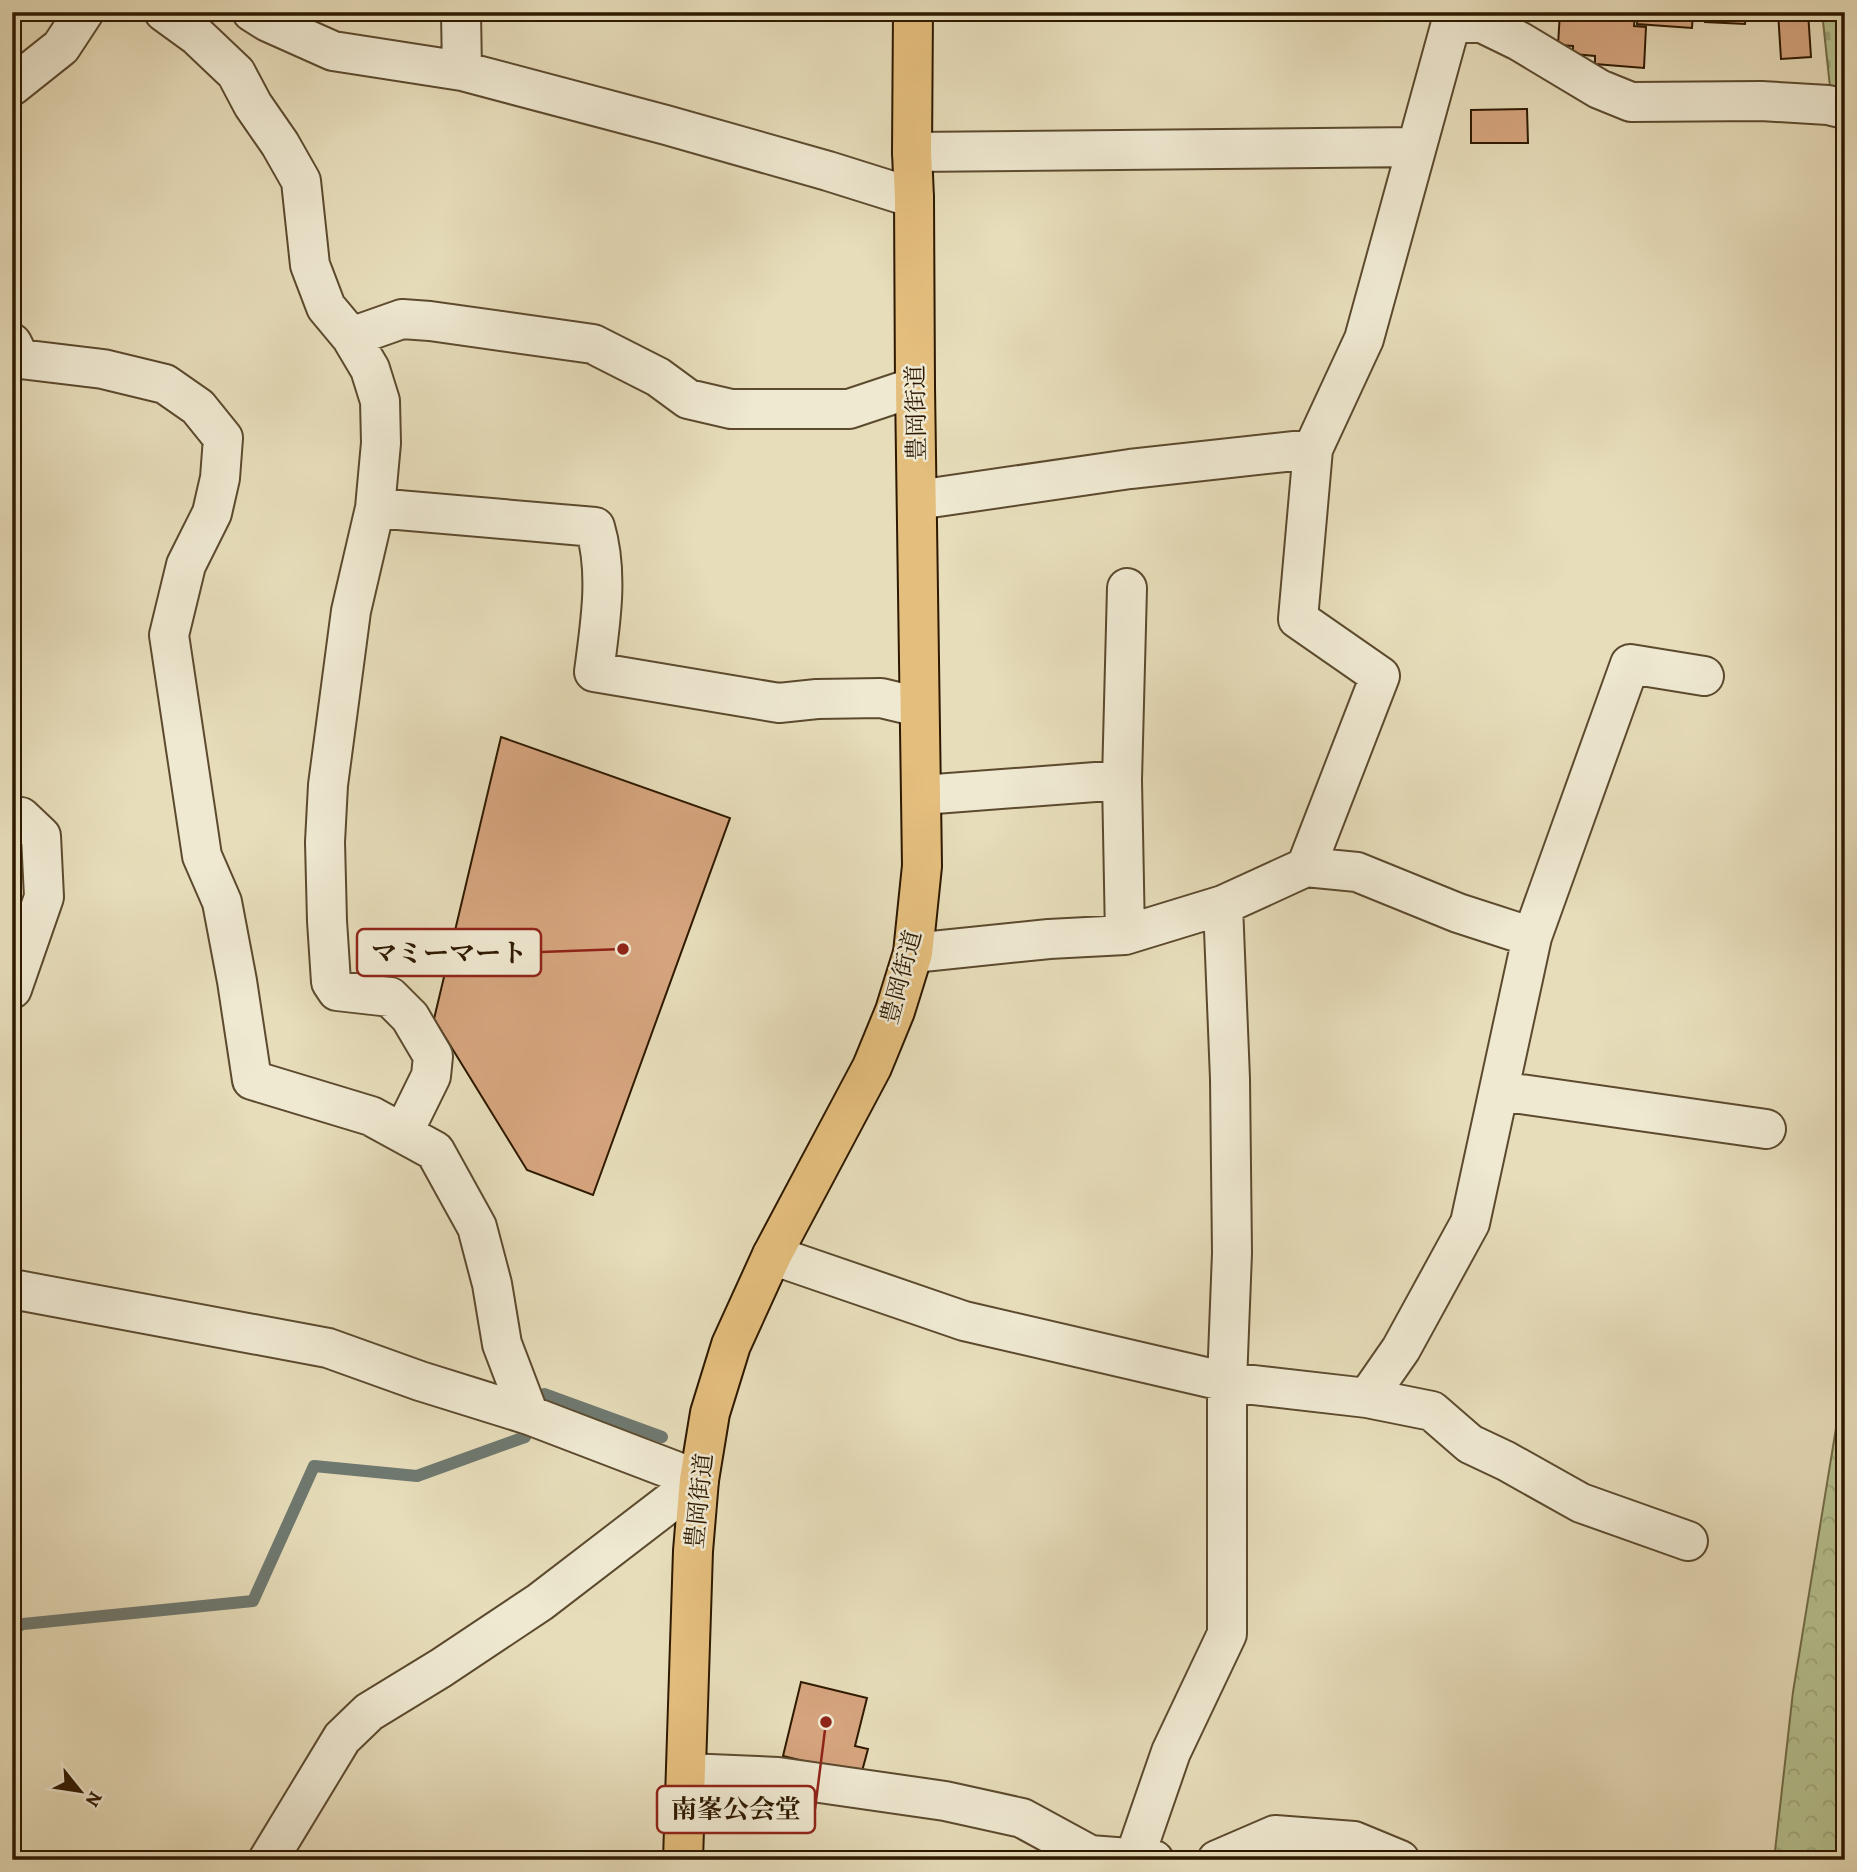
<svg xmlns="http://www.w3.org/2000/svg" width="1857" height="1872" font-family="Alegreya,'Noto Serif JP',serif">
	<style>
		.forest { fill: url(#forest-crowns); stroke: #726d48; stroke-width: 2 }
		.cemetery { fill: url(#cemetery-stones); stroke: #726d48; stroke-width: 2 }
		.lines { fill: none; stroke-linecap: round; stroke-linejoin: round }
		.stream { stroke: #6f7970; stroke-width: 12 }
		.building { fill: #d6a57f; stroke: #2e1900; stroke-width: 2 }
		.minor-casing { stroke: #5c4a2e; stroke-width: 42 }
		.major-casing { stroke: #2e1900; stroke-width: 42 }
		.minor { stroke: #efe9d2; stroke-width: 38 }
		.major { stroke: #e4be7d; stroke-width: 38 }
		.labels { text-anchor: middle; stroke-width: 5; stroke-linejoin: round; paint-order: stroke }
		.street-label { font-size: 24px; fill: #2e1900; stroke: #efe9d2 }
		.leader { fill: none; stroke: #8f2418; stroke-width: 2.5 }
		.callout-dot { fill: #8f2418; stroke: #efe9d2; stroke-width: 2.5 }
		.callout { fill: #efe9d2; stroke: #8f2418; stroke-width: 2.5 }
		.callout-label { font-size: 26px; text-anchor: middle; font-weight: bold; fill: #2e1900 }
	</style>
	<defs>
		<pattern id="forest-crowns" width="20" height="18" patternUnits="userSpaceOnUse" patternTransform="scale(1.75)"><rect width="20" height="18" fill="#b6c190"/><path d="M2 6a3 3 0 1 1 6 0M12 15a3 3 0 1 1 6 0" fill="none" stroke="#9da57a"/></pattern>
		<pattern id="cemetery-stones" width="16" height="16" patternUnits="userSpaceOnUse" patternTransform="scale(1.75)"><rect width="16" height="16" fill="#b6c190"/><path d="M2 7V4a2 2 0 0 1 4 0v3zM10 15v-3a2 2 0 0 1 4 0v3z" fill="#9da57a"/></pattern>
	</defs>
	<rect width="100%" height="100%" fill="#e7ddba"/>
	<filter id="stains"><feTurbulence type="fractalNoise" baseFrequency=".00286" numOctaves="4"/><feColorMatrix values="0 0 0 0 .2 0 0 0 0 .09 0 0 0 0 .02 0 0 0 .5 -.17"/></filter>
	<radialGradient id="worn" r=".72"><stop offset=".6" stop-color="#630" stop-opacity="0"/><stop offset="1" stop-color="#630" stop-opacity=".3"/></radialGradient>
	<path class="forest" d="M1845 1373V1860H1774L1793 1692Z"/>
	<path class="cemetery" d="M1822 12H1845V100L1831 96Z"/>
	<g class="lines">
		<path class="stream" d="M12 1629 23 1624 253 1601 314 1466 417 1476 525 1437 544 1394 662 1437"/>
	</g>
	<path class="building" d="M1560 12 1635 14 1634 26 1646 27 1644 68 1595 64V56L1573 54V46L1558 45Z
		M1638 12H1746L1745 24 1705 22V14L1693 13 1692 28 1637 24Z
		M1778 12H1808L1811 57 1781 59Z
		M1527 109 1528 143H1471V110Z
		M501 737 730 818 593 1195 527 1170 434 1019Z
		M801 1682 867 1698 855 1746 868 1749 861 1775 783 1756Z"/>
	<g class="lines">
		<defs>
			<path id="minor" d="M164 12 197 36 236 73 253 105 280 144 301 181 310 265 326 307 351 337 370 369 380 401 381 443 375 508 351 611 328 785 325 842 327 921 331 982 337 991 390 997 410 1017 433 1056 431 1076 403 1133
				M252 12 268 22 333 51 462 71 666 125 828 171 914 198
				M461 12 462 71
				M1451 21 1482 23 1519 41 1599 89 1631 102 1761 101 1828 105 1845 109
				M12 86 61 47 84 12
				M912 152 1416 147
				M351 337 402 319 430 321 593 344 658 377 688 399 731 409H849L915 387
				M12 343 20 359 103 369 165 384 198 407 223 438 220 478 212 513 186 565 169 635 202 856 222 902 237 981 252 1080 371 1116 435 1151 477 1227 492 1284 502 1344 529 1415
				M917 500 1130 469 1313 449
				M375 508 595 527C609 574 600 625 594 672L779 703 817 699 881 698 919 707
				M1122 780 1127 588
				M922 795 1122 780 1125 935
				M12 816 21 817 41 836 44 897 12 989
				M1306 867 1357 872 1458 913 1532 937 1470 1223 1401 1349 1367 1398
				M1532 937 1630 664 1704 676
				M913 953 1049 939 1125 935 1223 905
				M1499 1091 1766 1129
				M772 1255 964 1321 1227 1382 1367 1398 1432 1411 1470 1444 1506 1461 1581 1503 1688 1541
				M12 1289 328 1348 420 1381 529 1415 699 1480
				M686 1773 778 1777 945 1801 1022 1818 1090 1855 1154 1860
				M1134 1859 1171 1752 1227 1634V1382L1232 1253 1230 1079 1223 905 1306 867 1380 676 1298 619 1313 449 1364 339 1454 12
				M268 1860 342 1738 369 1712 441 1668 540 1602 699 1480
				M1217 1860 1275 1835 1354 1841 1400 1860"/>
			<path id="major" d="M683 1860 693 1551 699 1480 710 1413 731 1345 772 1255 872 1067 895 1011 913 953 922 866 915 387 914 198 912 152 913 12"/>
		</defs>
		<use href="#minor" class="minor-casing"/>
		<use href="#major" class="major-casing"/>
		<use href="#minor" class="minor"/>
		<use href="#major" class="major"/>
	</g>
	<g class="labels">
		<g class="street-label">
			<text transform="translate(916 413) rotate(-91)" y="8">豊岡街道</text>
			<text transform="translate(901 977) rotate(-75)" y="8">豊岡街道</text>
			<text transform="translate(699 1501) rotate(-84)" y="8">豊岡街道</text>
		</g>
	</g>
	<path class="leader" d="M623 949L541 952M826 1722L815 1809"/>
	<g class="callout-dot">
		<circle cx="623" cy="949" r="7"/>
		<circle cx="826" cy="1722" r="7"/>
	</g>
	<g class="callout">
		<rect x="357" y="929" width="184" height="47" rx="7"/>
		<rect x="657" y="1786" width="158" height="47" rx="7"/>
	</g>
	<g class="callout-label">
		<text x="449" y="962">マミーマート</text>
		<text x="736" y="1818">南峯公会堂</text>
	</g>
	<rect width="1857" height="1872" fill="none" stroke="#e7ddba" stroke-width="42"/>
	<rect x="14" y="14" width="1829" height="1844" fill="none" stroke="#2e1900" stroke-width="3.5"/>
	<rect x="21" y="21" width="1815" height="1830" fill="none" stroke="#2e1900" stroke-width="2"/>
	<g transform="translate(80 1791) rotate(120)" stroke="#efe9d2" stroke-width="5" paint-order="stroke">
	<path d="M0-5L12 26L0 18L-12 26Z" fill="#2e1900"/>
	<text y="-10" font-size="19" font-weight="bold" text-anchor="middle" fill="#2e1900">N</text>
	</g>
	<rect width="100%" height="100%" filter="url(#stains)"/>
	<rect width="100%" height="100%" fill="url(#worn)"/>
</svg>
